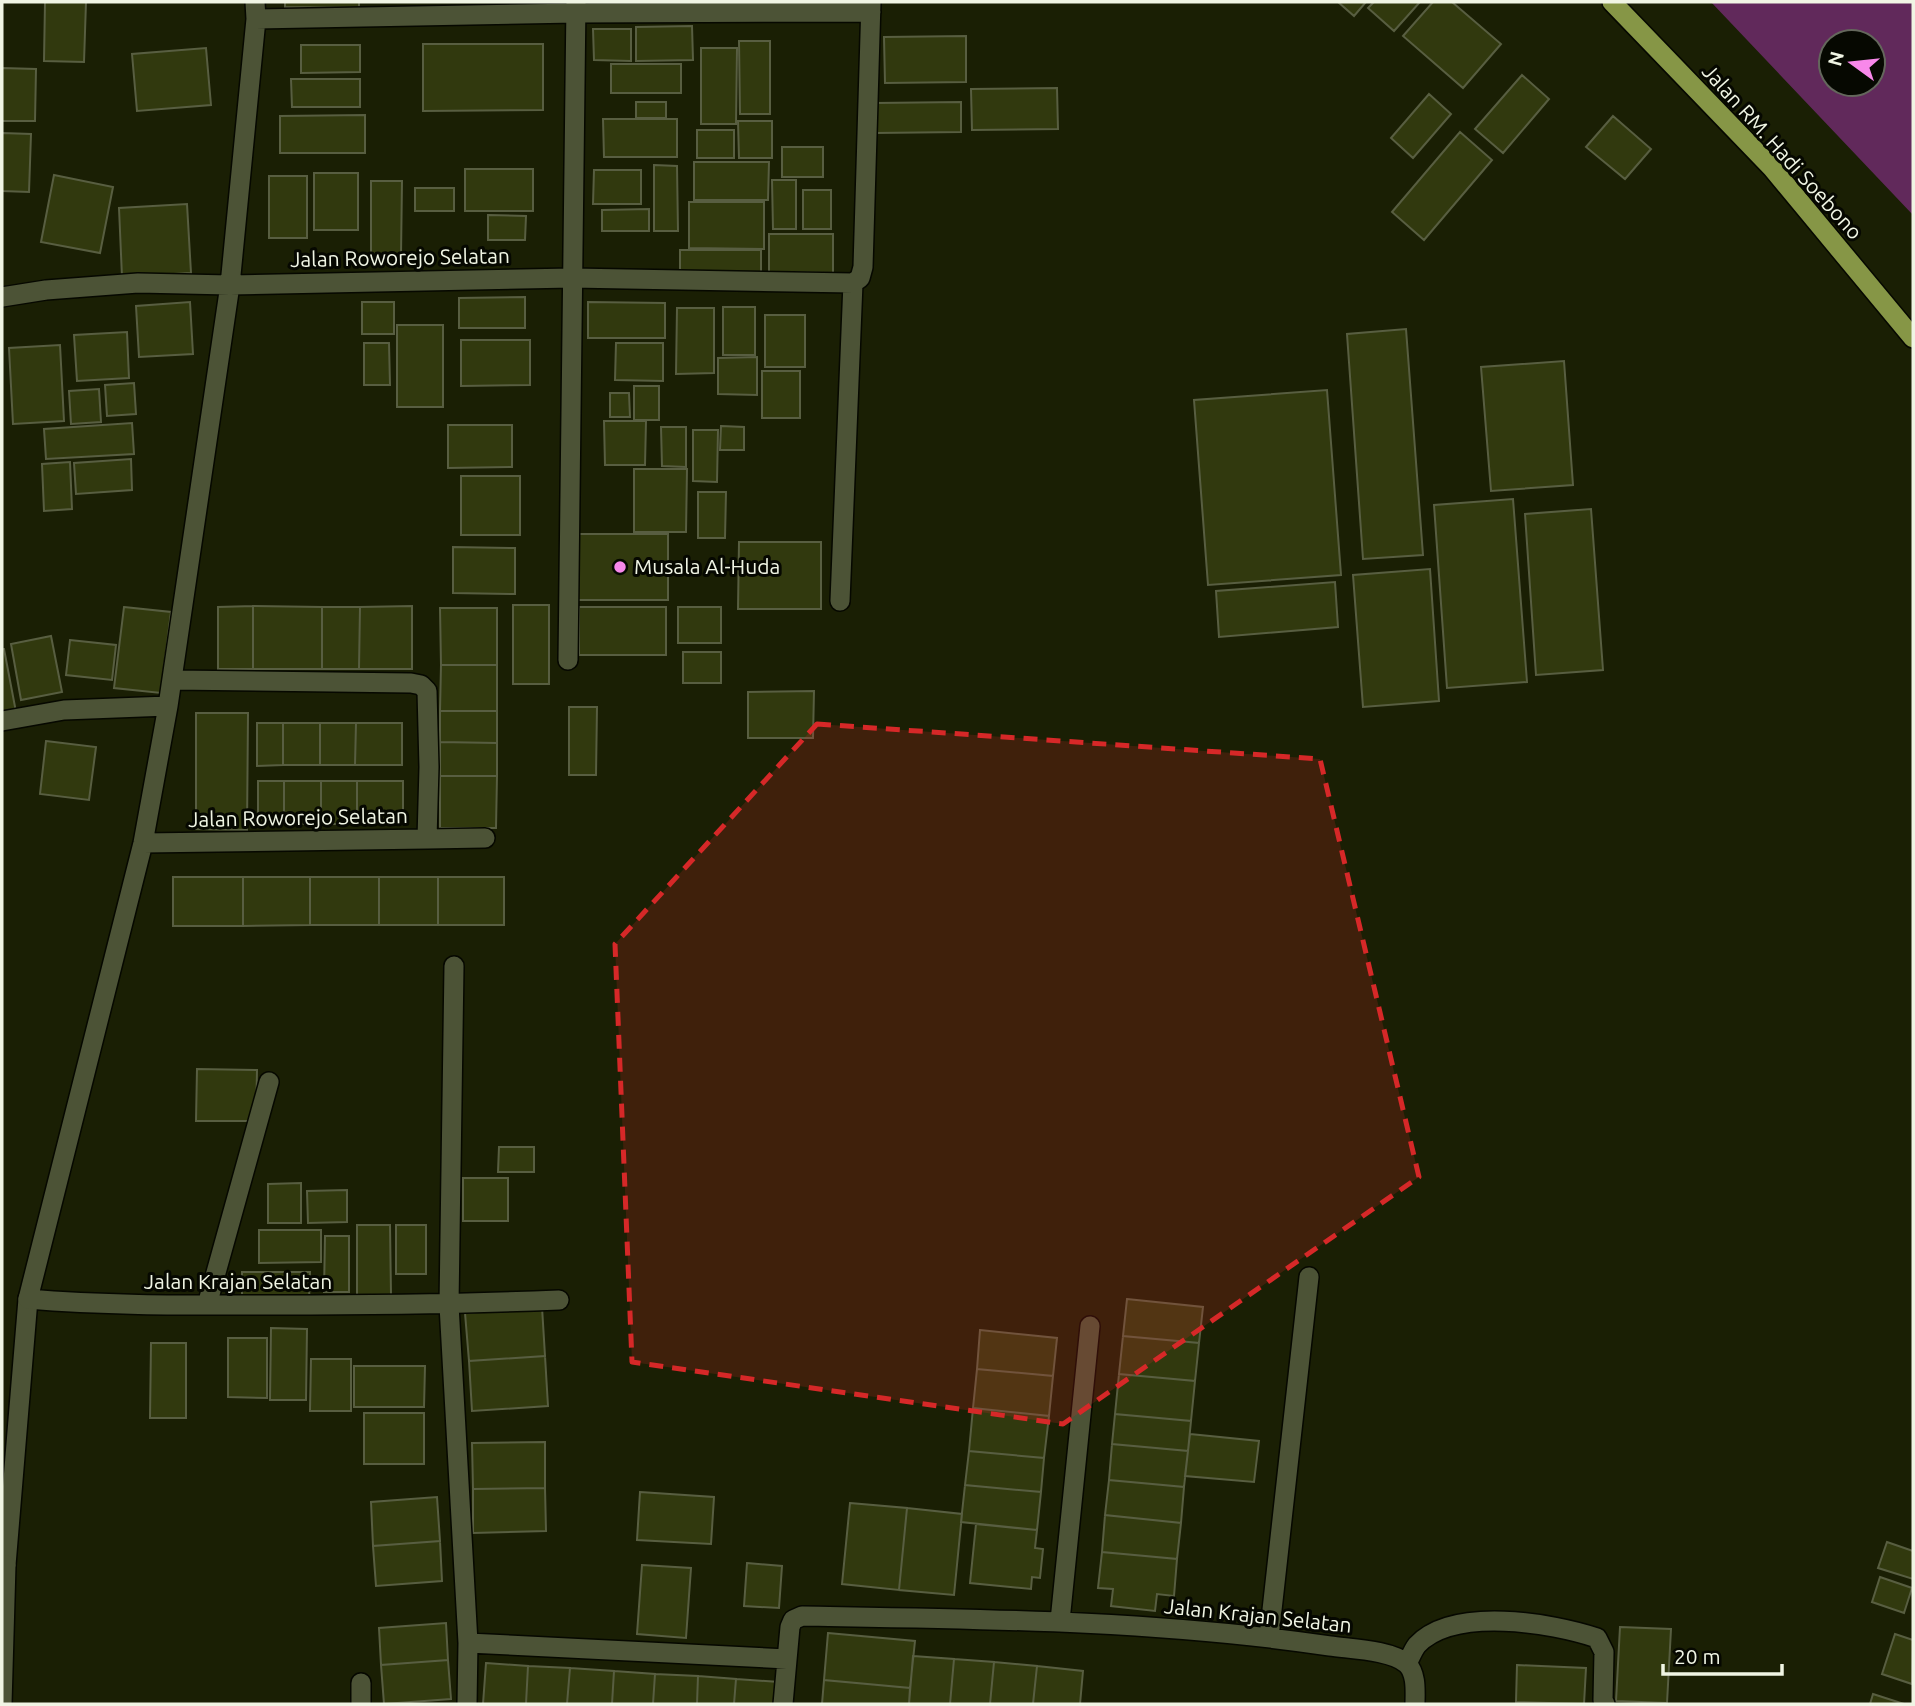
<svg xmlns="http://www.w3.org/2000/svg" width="1915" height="1706" font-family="Ubuntu,sans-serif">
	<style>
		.forest { fill: #61295b; fill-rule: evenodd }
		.building { fill: #31390e; stroke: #585e41; stroke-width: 2 }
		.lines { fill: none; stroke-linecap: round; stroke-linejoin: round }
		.service-casing { stroke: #060800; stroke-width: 22 }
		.minor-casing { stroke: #060800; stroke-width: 22 }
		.primary-casing { stroke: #060800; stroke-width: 22 }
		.service { stroke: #4c5336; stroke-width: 19 }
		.minor { stroke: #4c5336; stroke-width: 19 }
		.primary { stroke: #869646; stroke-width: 19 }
		.marked { fill: #d62828; fill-opacity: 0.2; stroke: #d62828; stroke-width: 5; stroke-dasharray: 14 9; stroke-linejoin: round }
		.poi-dot { fill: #f888ea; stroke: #060801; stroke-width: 2.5 }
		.labels { text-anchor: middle; stroke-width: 6; stroke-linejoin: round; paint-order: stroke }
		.street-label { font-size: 21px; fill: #f0f5e4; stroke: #060801 }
		.poi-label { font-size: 21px; fill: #f0f5e4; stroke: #060801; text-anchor: start }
	</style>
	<rect width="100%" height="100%" fill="#1a1f04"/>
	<path class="forest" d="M1711 2H1913V215ZM1831 42H1873V84H1831Z"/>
	<path class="building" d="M45 2H86L84 62 44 61Z
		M285 2H359V8L285 7Z
		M1338 2H1366L1354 16Z
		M1374 2H1420L1394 31 1368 8Z
		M1433 2H1452L1501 44 1463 88 1403 36Z
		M692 26 693 60 636 61V27Z
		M593 29H631V61L594 60Z
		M966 36V82L885 83 884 37Z
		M739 41H770V114H740Z
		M423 44H543V110L423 111Z
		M301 45H360V72L301 73Z
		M206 48 211 105 137 111 132 54Z
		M701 48H737L736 124H701Z
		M611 64H681V93H611Z
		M2 68 36 69 35 121H2Z
		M1522 75 1549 99 1503 153 1475 129Z
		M291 79H360V107H292Z
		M1057 88 1058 129 972 130 971 89Z
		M1429 94 1451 114 1413 158 1391 138Z
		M636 102H666V118H636Z
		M961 102V132L875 133V103Z
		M365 115V153H280V116Z
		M1613 116 1651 149 1625 179 1586 147Z
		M603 119H677V157H604Z
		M738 121H772V158H739Z
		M697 130H734V158H697Z
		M1460 132 1492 160 1424 240 1392 212Z
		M2 133 31 134 29 192 2 191Z
		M782 147H823V177H782Z
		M694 162H769L768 200H694Z
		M654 165 677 166 678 231H654Z
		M465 169H533V211H465Z
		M594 170H641V204H593Z
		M314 173H358V230H314Z
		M54 175 113 187 100 253 41 242Z
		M269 176H307V238H269Z
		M772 180H796V229H773Z
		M371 181H402L401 255H371Z
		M415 188H454V211H415Z
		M803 190H831V229H803Z
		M689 202H764V249L689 248Z
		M187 204 191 273 122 277 119 208Z
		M649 209V231H602V210Z
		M488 215 526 216 525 240H488Z
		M769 234H833V273L769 272Z
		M680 250H761V276H680Z
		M525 297V328H459V298Z
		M190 302 193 354 139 357 136 306Z
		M362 302H394V334H362Z
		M588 302 665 303V338H588Z
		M723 307H755V355H723Z
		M677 308H714V373L676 374Z
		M765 315H805V367H765Z
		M397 325H443V407H397Z
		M1406 329 1423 555 1363 559 1347 334Z
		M127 332 129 378 77 381 74 335Z
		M461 340H530V385L461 386Z
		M364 343H389L390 385H364Z
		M616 343H663V381L615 380Z
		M60 345 64 421 13 424 9 348Z
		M757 357V395L718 394V358Z
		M1564 361 1573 485 1491 491 1481 367Z
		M762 371H800V418H762Z
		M134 383 136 414 107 416 105 385Z
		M634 386H659V420H634Z
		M99 389 101 422 71 424 69 391Z
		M1327 390 1341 575 1208 585 1194 400Z
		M610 393H629L630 417H610Z
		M604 421H646L645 465H605Z
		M132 423 134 454 46 459 44 429Z
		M448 425H512V467L448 468Z
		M721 426 744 427V450H720Z
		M661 427H686V467L662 466Z
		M693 430H718L717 482 693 481Z
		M131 459 132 490 76 494 74 463Z
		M70 462 72 509 44 511 42 464Z
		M634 469H687L686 532H634Z
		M461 476H520V535H461Z
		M698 492H726L725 538H698Z
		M1513 499 1527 682 1447 688 1434 505Z
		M1591 509 1603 670 1536 675 1525 514Z
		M573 534H668V600H573Z
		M739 542H821V609H738Z
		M453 547 515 548V594L453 593Z
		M1430 569 1439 701 1363 707 1353 575Z
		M1335 582 1338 627 1219 637 1216 591Z
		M513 605H549V684H513Z
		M253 606 322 607V669H253Z
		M253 606V669H218V607Z
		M412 606V669H359L360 607Z
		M124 607 171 612 161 693 114 688Z
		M322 607H360L359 669H322Z
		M579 607H666V655H579Z
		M678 607H721V643H678Z
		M440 608H497V665H441Z
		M51 636 62 692 21 700 11 644Z
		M70 640 116 645 112 680 66 675Z
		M2 649H4L16 712 2 714Z
		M683 652H721V683H683Z
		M441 665H497V711H440Z
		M814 691 813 738H748V692Z
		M569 707H597L596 775H569Z
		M440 711H497V743L440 742Z
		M196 713H248L247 830 196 829Z
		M257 723H283V765L257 766Z
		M283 723H320V765H283Z
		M320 723H356L355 765H320Z
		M356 723H402V765H355Z
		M46 741 96 747 89 800 40 794Z
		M440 742 497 743V776H440Z
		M440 776H497L496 828H440Z
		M258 781H284V824H258Z
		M284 781H321V824H284Z
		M321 781H357V824H321Z
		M357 781H403V823L357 824Z
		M173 877H243V926H173Z
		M243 877H310V925L243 926Z
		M310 877H379V925H310Z
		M379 877H438V925H379Z
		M438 877H504V925H438Z
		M197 1069 257 1070 256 1121H196Z
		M499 1147H534V1172H498Z
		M463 1178H508V1221H463Z
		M301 1183V1223H268V1184Z
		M347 1190V1222L308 1223 307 1191Z
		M357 1225H390L391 1295H357Z
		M396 1225H426V1274H396Z
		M259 1230H321V1262L259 1263Z
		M325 1236H349V1292H324Z
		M242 1272H310L309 1300H242Z
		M1127 1299 1203 1307 1199 1343 1123 1336Z
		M542 1307 545 1356 469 1361 465 1313Z
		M271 1328 307 1329 306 1400H270Z
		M980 1330 1057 1338 1053 1376 977 1369Z
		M1123 1336 1199 1343 1195 1381 1119 1374Z
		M228 1338H267V1398L228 1397Z
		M151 1343H186V1418H150Z
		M545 1356 548 1406 472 1411 469 1361Z
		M311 1359H351V1411H310Z
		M354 1366H425L424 1407H354Z
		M977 1369 1053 1376 1049 1416 973 1408Z
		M1119 1374 1195 1381 1191 1421 1115 1414Z
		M973 1408 1049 1416 1044 1458 969 1451Z
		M364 1413H424V1464H364Z
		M1115 1414 1191 1421 1188 1451 1112 1444Z
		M1190 1434 1259 1441 1254 1482 1185 1476Z
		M545 1442V1488L473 1489 472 1443Z
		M1112 1444 1188 1451 1184 1487 1109 1480Z
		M969 1451 1044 1458 1041 1492 965 1485Z
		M1109 1480 1184 1487 1181 1523 1105 1515Z
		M965 1485 1041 1492 1037 1530 961 1522Z
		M545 1488 546 1531 473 1533V1489Z
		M640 1492 714 1497 711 1544 637 1540Z
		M437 1497 440 1541 373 1546 371 1502Z
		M850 1503 907 1508 899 1590 842 1584Z
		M907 1508 962 1514 954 1595 899 1590Z
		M1105 1515 1181 1523 1177 1559 1102 1552Z
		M976 1524 1037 1530 1035 1548 1043 1549 1040 1578 1032 1577 1031 1589 970 1583Z
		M440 1541 442 1581 376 1586 373 1546Z
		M1887 1542 1913 1551V1579L1878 1568Z
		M1102 1552 1177 1559 1174 1596 1157 1594 1155 1611 1111 1606 1113 1589 1098 1588Z
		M747 1563 782 1566 779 1608 744 1606Z
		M642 1565 691 1568 686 1638 637 1634Z
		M1880 1577 1912 1588 1904 1613 1872 1602Z
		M446 1623 448 1660 381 1665 379 1628Z
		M1620 1627 1671 1629 1667 1703 1616 1701Z
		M828 1633 915 1641 910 1688 824 1680Z
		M1895 1634 1913 1640 1912 1684 1882 1674Z
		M913 1656 954 1659 950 1704H909Z
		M954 1659 994 1662 990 1704H950Z
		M448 1660 451 1699 384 1704 381 1665Z
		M994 1662 1037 1666 1033 1704H990Z
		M486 1663 528 1666 526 1704H483Z
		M1517 1665 1586 1668 1584 1704 1516 1702Z
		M528 1666 570 1668 567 1704H526Z
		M1037 1666 1083 1671 1080 1704H1033Z
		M570 1668 614 1671 612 1704H567Z
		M614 1671 655 1674 653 1704H612Z
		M655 1674 698 1676 697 1704H653Z
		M698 1676 736 1679 734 1704H697Z
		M736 1679 779 1682 777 1704H734Z
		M824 1680 910 1688 909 1704H822Z
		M1873 1694 1904 1704H1870Z"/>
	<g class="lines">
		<defs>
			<path id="service" d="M6 1565 28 1299
				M361 1704V1683"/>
			<path id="minor" d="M255 2 256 19 230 285 168 706 143 843 28 1299C111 1306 194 1305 278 1305 372 1305 465 1304 559 1300
				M256 19 576 13 871 12
				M2 297 46 290 138 283 230 285 572 278 853 283
				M840 601 853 283 860 278 863 267 871 2
				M568 660 576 2
				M2 721 64 710 168 706
				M427 839 485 838
				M143 843 427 839 429 767 427 691 421 685 411 683 172 680
				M454 966 449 1305 468 1643 467 1704
				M207 1305 269 1082
				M1060 1621 1090 1326
				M1269 1637 1309 1277
				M468 1643 787 1659
				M1407 1664C1410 1658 1413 1650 1417 1645 1454 1606 1552 1623 1597 1638L1604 1652 1603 1700 1605 1704
				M2 1704 6 1565
				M783 1704 790 1627 793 1620 802 1616C978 1619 1155 1620 1330 1646 1350 1649 1392 1650 1407 1664 1417 1674 1415 1692 1415 1704"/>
			<path id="primary" d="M1612 2 1772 168 1913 338"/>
		</defs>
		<use href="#service" class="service-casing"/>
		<use href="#minor" class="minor-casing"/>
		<use href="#primary" class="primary-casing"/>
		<use href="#service" class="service"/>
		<use href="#minor" class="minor"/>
		<use href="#primary" class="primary"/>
	</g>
	<path class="marked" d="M817 724 1320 759 1419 1177 1063 1424 632 1362 615 944Z"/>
	<circle class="poi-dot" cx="620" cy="567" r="7"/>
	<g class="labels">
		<g class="street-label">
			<text transform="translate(1782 152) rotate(48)" y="7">Jalan RM. Hadi Soebono</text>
			<text transform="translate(400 258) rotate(-1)" y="7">Jalan Roworejo Selatan</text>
			<text transform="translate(298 818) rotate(-1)" y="7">Jalan Roworejo Selatan</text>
			<text x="238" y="1289">Jalan Krajan Selatan</text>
			<text transform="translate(1258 1616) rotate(6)" y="7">Jalan Krajan Selatan</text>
		</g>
		<g class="poi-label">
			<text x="634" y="574">Musala Al-Huda</text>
		</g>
	</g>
	<rect width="1915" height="1706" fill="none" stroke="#f0f5e4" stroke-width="7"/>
	<g transform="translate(1852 63) rotate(285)"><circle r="33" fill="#060801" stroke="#64675c" stroke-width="2"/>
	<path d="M0-5L12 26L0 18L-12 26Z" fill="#f888ea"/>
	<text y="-10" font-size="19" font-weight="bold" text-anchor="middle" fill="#f0f5e4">N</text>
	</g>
	<path d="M1663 1664v10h119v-10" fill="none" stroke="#f0f5e4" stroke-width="3.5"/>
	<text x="1674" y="1664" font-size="21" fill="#f0f5e4" stroke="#060801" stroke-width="5" paint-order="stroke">20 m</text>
</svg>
